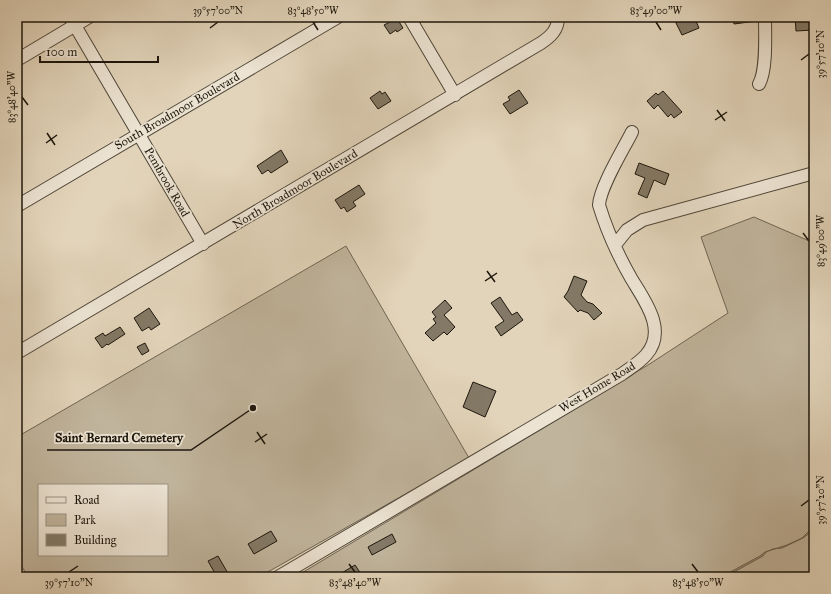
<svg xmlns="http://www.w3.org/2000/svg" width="831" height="594" font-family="'IM FELL Great Primer',serif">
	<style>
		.green { fill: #c0b49c; stroke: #6e6554; fill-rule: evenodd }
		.water { fill: #9f937f; stroke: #6b6151 }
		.building { fill: #837966; stroke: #1c160c }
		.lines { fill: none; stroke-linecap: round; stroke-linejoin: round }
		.minor-casing { stroke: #4e4638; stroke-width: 14 }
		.minor { stroke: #ece3d2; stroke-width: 12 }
		.ticks { fill: none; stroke: #1c160c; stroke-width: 1.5 }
		.labels { text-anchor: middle; stroke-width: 3.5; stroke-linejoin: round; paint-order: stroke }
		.street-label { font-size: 12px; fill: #1c160c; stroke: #ece3d2 }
		.leader { fill: none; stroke: #1c160c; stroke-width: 1.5 }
		.callout-dot { fill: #1c160c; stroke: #ece3d2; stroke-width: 1.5 }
		.callout-label { font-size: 13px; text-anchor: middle; font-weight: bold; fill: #1c160c; stroke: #ece3d2; stroke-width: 3.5; stroke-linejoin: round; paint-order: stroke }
		.neatline { fill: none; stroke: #1c160c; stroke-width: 1.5 }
		.ticks-label { font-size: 10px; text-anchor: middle; fill: #1c160c }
	</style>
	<rect width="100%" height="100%" fill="#e2d4ba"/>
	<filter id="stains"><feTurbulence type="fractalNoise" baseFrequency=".005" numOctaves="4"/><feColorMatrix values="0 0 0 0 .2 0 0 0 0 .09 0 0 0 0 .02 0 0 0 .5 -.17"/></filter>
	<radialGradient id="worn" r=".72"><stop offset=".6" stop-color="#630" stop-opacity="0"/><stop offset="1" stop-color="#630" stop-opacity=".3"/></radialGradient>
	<path class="green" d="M754 217 814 243V577H295L648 365 728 313 701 237Z
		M346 246 469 458 259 577H28L17 558V437ZM39 485H167V555H39Z"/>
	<path class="water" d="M814 528V530L803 538 782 548 773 549 766 552 763 556 725 577H721L760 556 765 552 787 545 802 538 809 531Z"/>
	<path class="building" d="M393 17H396L403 28 397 32 396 30 390 34 384 25 390 22 388 20Z
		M683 17H690L692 22 696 21 699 28 682 35 675 21Z
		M733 17H756V21L734 24Z
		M795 17H808V20H813V30L796 31Z
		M519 90 528 103 510 114 503 104 510 100 508 97Z
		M380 91 382 94 385 92 391 101 378 109 370 98Z
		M663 91 682 112 674 118 671 114 668 117 658 105 654 109 647 101 656 93 658 95Z
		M281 150 288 162 271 173 268 170 262 174 257 166Z
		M639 163 669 174 665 185 654 180 647 198 638 194 645 178 635 174Z
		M359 185 365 194 353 202 356 206 347 212 344 207 341 209 335 200Z
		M574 276 587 281 581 295 587 302 593 304 602 313 594 320 588 313 580 310 578 312 564 297 568 291Z
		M500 297 512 315 517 312 523 320 501 336 495 327 504 321 491 303Z
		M445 300 452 308 444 315 455 327 447 335 444 332 433 341 425 333 436 323 433 319 436 317 432 312Z
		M149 308 160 324 151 330 149 327 142 331 134 318Z
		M120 327 125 334 108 345 107 344 102 348 95 338 103 333 105 336Z
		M145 343 149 351 142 355 137 347Z
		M473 382 496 391 485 417 463 407Z
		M271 531 277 541 254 554 248 544Z
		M392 534 396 542 372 555 368 547Z
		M218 556 230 577H217L208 561Z
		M355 565 363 577H335Z"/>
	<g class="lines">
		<defs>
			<path id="minor" d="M70 17 203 244
				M409 17 455 95
				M17 60 89 17
				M759 84C767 70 765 35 765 17
				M17 206 338 17
				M615 245 627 230 643 220 814 173
				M17 353 541 43C550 37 558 30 558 18
				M278 577 622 374C630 368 639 363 646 355 668 330 644 300 631 278 619 257 606 228 599 205 600 187 623 150 632 132"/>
		</defs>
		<use href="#minor" class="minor-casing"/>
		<use href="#minor" class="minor"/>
	</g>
	<path class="ticks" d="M313 22 318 30M656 22 661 30M210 28 218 22M801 60 809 54M22 97 28 105M717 110 725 121M715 120 727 112M47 133 55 145M46 143 57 135M803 233 809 241M487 271 495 282M485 281 497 273M257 432 265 444M255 442 267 434M801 506 809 500M349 564 355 572M692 564 698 572M69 572 78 566"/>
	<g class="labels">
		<g class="street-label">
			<text transform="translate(177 111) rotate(-30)" y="4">South Broadmoor Boulevard</text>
			<text transform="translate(167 182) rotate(60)" y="4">Pembrook Road</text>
			<text transform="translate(295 189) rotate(-31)" y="4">North Broadmoor Boulevard</text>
			<text transform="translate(597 387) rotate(-31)" y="4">West Home Road</text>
		</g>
	</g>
	<path class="leader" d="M253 408L191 450H47"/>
	<circle class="callout-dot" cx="253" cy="408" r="4"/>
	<g class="callout-label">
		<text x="119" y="442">Saint Bernard Cemetery</text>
	</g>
	<rect width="831" height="594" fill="none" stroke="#e2d4ba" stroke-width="44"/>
	<rect x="38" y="484" width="130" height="72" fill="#ece3d2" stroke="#999183"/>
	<rect x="46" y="497" width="20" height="6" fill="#ece3d2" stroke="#999183"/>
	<text x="74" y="504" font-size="12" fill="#1c160c">Road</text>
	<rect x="46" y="514" width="20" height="12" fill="#c0b49c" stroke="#999183"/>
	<text x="74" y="524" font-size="12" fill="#1c160c">Park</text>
	<rect x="46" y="534" width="20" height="12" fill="#837966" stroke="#999183"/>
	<text x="74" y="544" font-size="12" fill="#1c160c">Building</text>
	<path d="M40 56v6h118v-6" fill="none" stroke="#1c160c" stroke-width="2"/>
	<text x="46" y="56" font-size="12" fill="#1c160c" stroke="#ece3d2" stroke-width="3" paint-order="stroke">100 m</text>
	<rect x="22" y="22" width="787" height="550" class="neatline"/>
	<g class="ticks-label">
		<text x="218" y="14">39°57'00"N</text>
		<text x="313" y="14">83°48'50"W</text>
		<text x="656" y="14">83°49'00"W</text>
		<text transform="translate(820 54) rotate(-90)" y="4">39°57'10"N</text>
		<text transform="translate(11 97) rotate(-90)" y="4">83°48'40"W</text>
		<text transform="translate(820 241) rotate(-90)" y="4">83°49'00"W</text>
		<text transform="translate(820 500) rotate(-90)" y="4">39°57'20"N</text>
		<text x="69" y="586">39°57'10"N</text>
		<text x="355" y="586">83°48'40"W</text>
		<text x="698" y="586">83°48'50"W</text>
	</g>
	<rect width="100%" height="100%" filter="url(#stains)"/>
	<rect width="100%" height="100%" fill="url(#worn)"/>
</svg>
